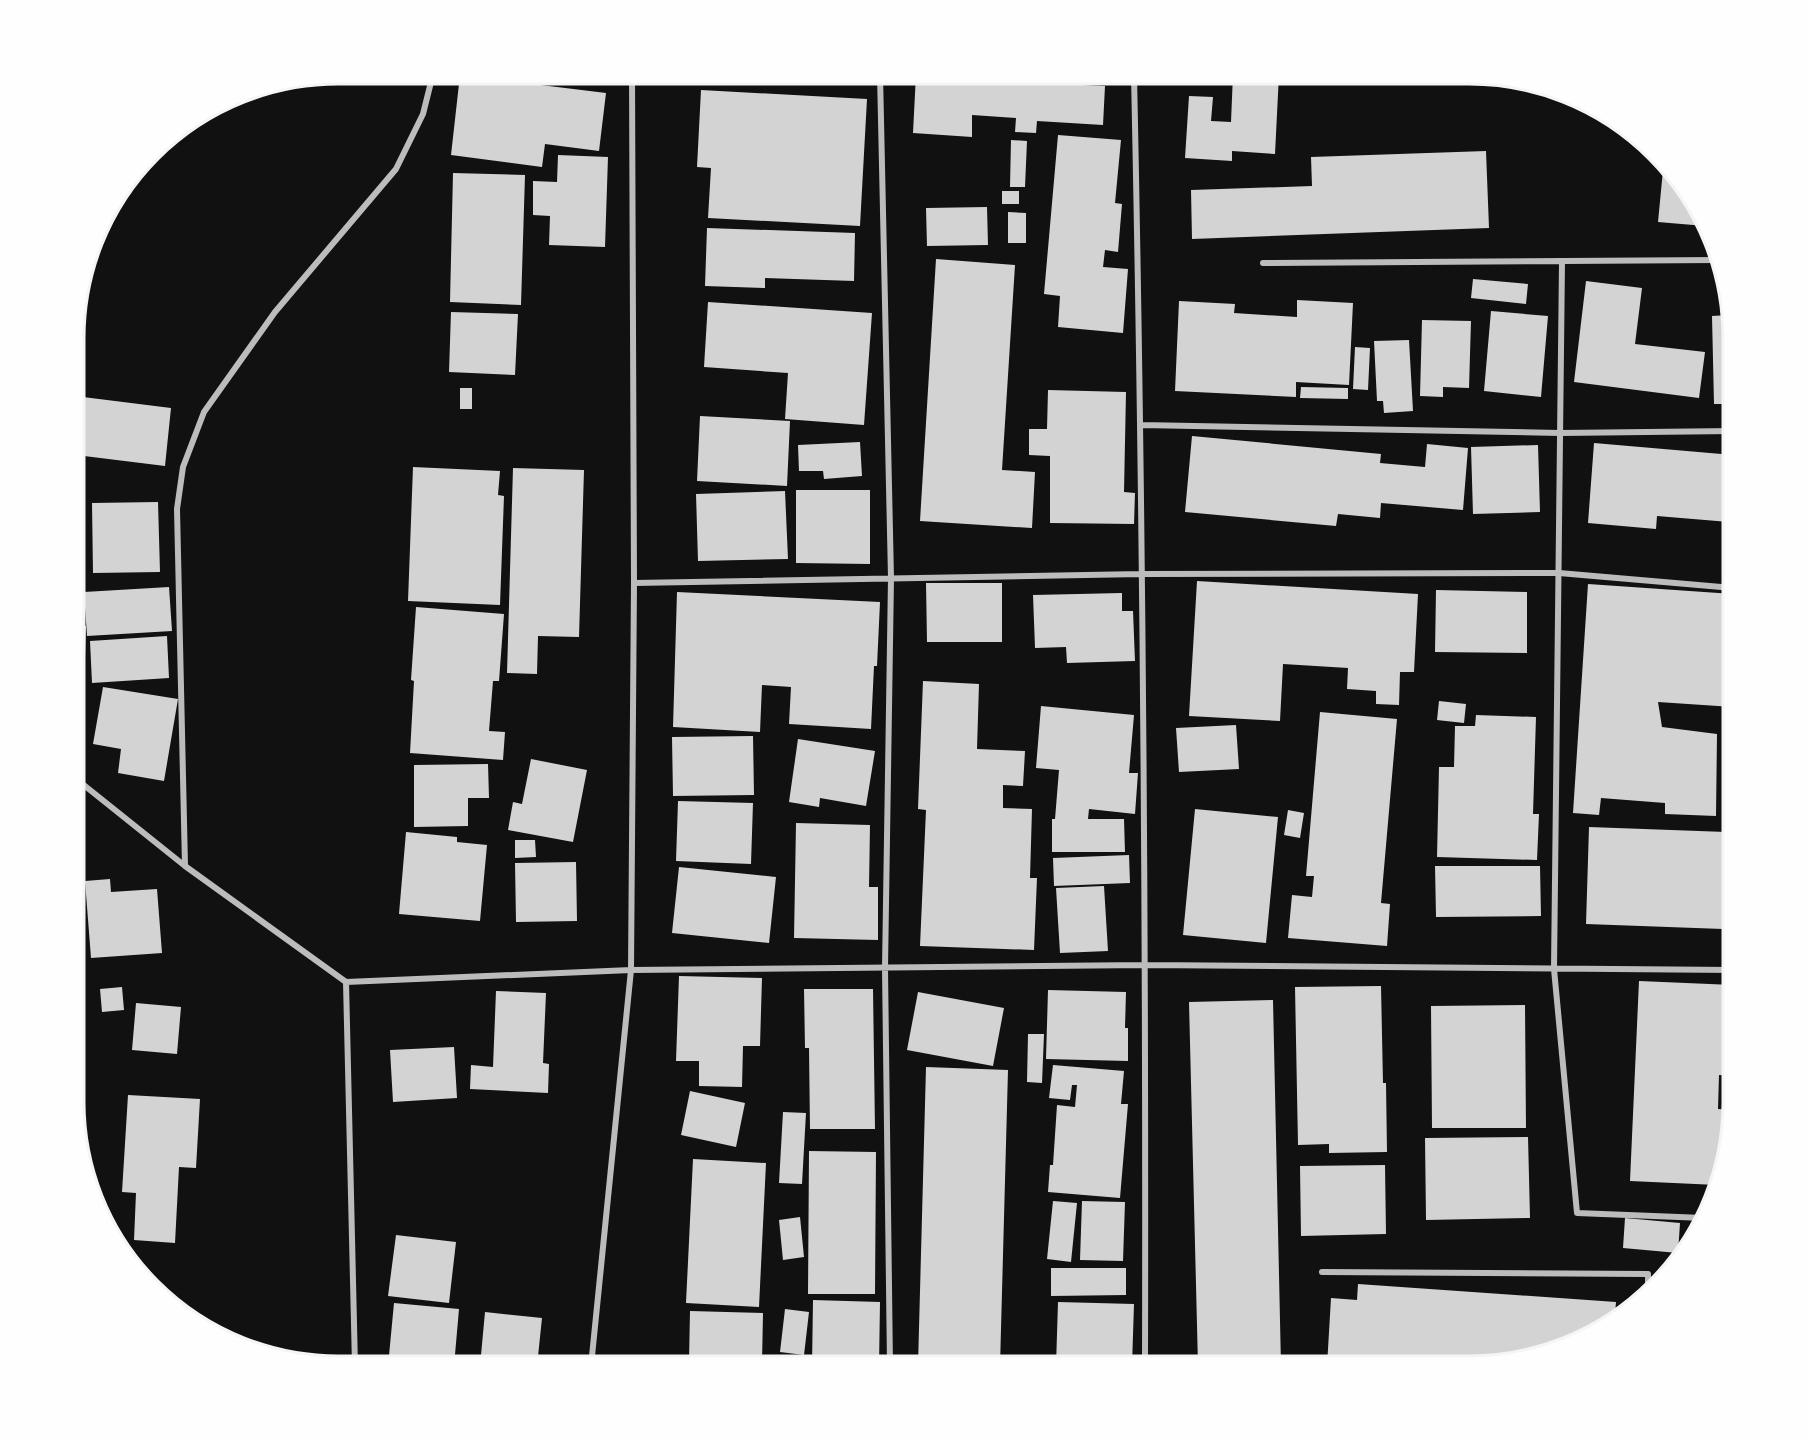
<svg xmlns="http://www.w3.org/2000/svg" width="1807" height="1440" font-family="Karla,sans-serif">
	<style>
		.building { fill: #d3d3d3 }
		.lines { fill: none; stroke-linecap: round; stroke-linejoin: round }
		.minor { stroke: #bcbcbc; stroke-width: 6 }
		.rim { fill: none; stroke: #f5f5f5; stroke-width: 3 }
	</style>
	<rect width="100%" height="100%" fill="#111"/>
	<path class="building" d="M916 74H1084L1083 85 1105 86 1103 125 1037 121 1036 133 1015 132 1016 118 972 115V137L913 133Z
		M1233 74H1279L1275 154 1232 151V161L1185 158 1189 96 1213 97 1211 121 1231 122Z
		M460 75 606 93 599 151 545 144 542 167 451 155Z
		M701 90 867 99 860 226 708 218 711 168 697 167Z
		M1058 135 1121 140 1115 203 1122 204 1118 252 1105 250 1103 267 1128 269 1123 333 1058 327 1060 296 1044 294Z
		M1011 140 1027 141 1025 187H1010Z
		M1486 151 1489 228 1192 239 1191 190 1312 186 1311 157Z
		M558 155 608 157 605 247 549 245 550 216 533 215V181L557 182Z
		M1663 170H1665L1705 226 1658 222Z
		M453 173 525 175 521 305 450 302Z
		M1002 191H1019V204H1002Z
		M987 207 988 245 927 246 926 208Z
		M1008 212 1026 213V243H1008Z
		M707 228 855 233 854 281 765 278V288L705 286Z
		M936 259 1015 265 1002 470 1035 472 1032 528 920 521Z
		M1473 279 1528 284 1526 304 1471 298Z
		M1586 281 1642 288 1635 344 1705 352 1699 398 1574 382Z
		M1297 300 1353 303 1349 385 1296 382V397L1175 391 1179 301 1235 304 1234 313 1297 317Z
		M708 302 872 313 864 425 785 419 788 373 704 367Z
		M1491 311 1548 316 1541 397 1484 391Z
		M451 312 518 314 515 375 449 372Z
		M1729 315 1733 338V404H1714L1712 316Z
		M1422 320 1471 321 1469 388 1443 387V397L1420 396Z
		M1409 340 1413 411 1384 413 1383 401H1377L1374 341Z
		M1355 347 1370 348 1368 390 1353 389Z
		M1301 387 1348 388V399L1300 398Z
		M460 388H472V409H460Z
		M1048 390 1126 392 1124 492 1135 493 1134 524 1050 523V456L1029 455V429H1047Z
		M83 397 171 408 165 466 76 455Z
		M700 416 790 421 787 486 697 481Z
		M1192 436 1381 454 1380 463 1425 467 1427 444 1468 448 1463 510 1381 503 1380 518 1338 514 1336 526 1185 512Z
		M860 442 862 476 824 479 823 471H799L798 445Z
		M1594 443 1733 455 1729 522 1657 516 1656 529 1588 523Z
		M1538 445 1540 512 1473 514 1471 447Z
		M413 467 500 471 498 495 504 496 500 605 408 601Z
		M513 468 584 470 579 637 538 636 537 674 507 673Z
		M75 469H80L82 513H75Z
		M796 490H870V564L796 563Z
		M785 491 788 559 698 561 696 494Z
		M158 502 160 572 93 573 92 503Z
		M1197 581 1418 594 1414 672H1400L1399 705 1376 704V691L1347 689 1348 668 1283 664 1280 721 1189 716Z
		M926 583H1002V642H927Z
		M1588 584 1733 594V707L1658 702 1662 727 1717 734 1716 816 1665 814V803L1601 798 1599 815 1573 813Z
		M169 587 172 631 87 636 84 592Z
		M1436 590 1527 592V653L1435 652Z
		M677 592 880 602 877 666H874L871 729 789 724 791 687 762 685 760 732 673 727Z
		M1122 593V611H1133L1135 661 1067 663 1066 647 1035 648 1033 595Z
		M75 605 79 606V626H86L85 658H75Z
		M416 607 504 614 499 681H493L489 731 505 732 503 760 410 753 414 681 411 680Z
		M167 636 169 678 92 683 90 641Z
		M923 681 979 684 977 749 1025 751 1023 786 1003 785V808L1032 809 1030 878H1037L1034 950 920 946 926 810 918 809Z
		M103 687 178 699 164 781 118 773 121 749 93 744Z
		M1439 701 1466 704 1464 723 1437 720Z
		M1041 706 1134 715 1129 773H1138L1135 814 1089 809 1088 819H1124L1125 852H1052V819H1055L1059 770 1036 768Z
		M1320 712 1397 719 1381 903 1390 904 1387 946 1288 938 1292 895 1312 897 1314 876H1306Z
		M1476 715 1536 717 1533 814H1539L1537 860 1437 857 1439 767H1454L1455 726H1475Z
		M1236 725 1239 769 1179 772 1176 728Z
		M1730 728 1733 729V774H1725Z
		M753 736 754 795 673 796 672 737Z
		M798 739 875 751 866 806 820 798 819 807 789 802Z
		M531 759 587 770 573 842 508 830 513 802 522 804Z
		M488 764 489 798H468V826L414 827V765Z
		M1732 794 1733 795V821H1729Z
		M678 801 753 803 751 864 676 861Z
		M1195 809 1278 817 1266 943 1183 935Z
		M1288 810 1304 813 1300 838 1284 835Z
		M796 823 870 825 869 887H878V940L794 938Z
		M1589 827 1726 832 1723 929 1586 924Z
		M406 832 457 837V842L487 845 480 921 399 914Z
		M515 840H535L536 857 515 858Z
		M1129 855 1130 883 1054 886 1053 858Z
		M576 862 577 921 516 922 515 863Z
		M1435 866H1540L1541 916 1436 917Z
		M679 867 776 877 769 943 672 933Z
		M110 879 111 892 157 889 162 953 91 958 85 881Z
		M1104 886 1108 951 1060 953 1056 888Z
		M679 976 762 978 760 1046H743L742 1087 699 1086V1061H676Z
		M1639 981 1733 985V1076L1719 1075 1718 1109 1733 1110V1119L1717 1185 1630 1181Z
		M1381 986 1383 1083H1386L1387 1152 1329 1153V1144L1298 1145 1295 987Z
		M122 987 124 1010 102 1012 100 989Z
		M804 989H873L875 1129H810L809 1048H805Z
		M1048 990 1126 992 1125 1028H1128V1061L1046 1059Z
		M496 991 546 993 543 1063 549 1064 548 1093 470 1089 471 1065 493 1067Z
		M918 992 1004 1008 993 1066 907 1050Z
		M1273 1000 1281 1366H1198L1189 1002Z
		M136 1003 181 1007 177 1054 132 1050Z
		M1525 1005 1526 1128H1432L1431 1006Z
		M1028 1034H1044L1042 1083 1027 1082Z
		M454 1047 457 1098 393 1102 390 1050Z
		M1053 1065 1124 1071 1121 1104H1128L1120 1198 1048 1192 1050 1165H1053L1057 1105 1075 1107 1077 1085H1072L1070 1100 1049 1098Z
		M926 1067 1008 1070 1000 1366H918Z
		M690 1091 745 1103 736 1147 681 1135Z
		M128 1095 200 1099 196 1168 179 1167 175 1243 134 1240 136 1193 122 1192Z
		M783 1112 806 1113 802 1184 779 1183Z
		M74 1119 84 1120 82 1148Z
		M1528 1137 1530 1218 1426 1220 1425 1138Z
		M809 1151 876 1152 875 1294H808Z
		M693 1159 766 1163 759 1307 686 1303Z
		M1385 1165 1386 1234 1301 1236 1300 1166Z
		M90 1180H97L96 1200Z
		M1053 1201 1077 1203 1071 1262 1047 1259Z
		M1082 1201 1125 1202 1123 1261 1080 1260Z
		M800 1217 804 1257 783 1260 779 1220Z
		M1625 1218 1680 1223 1678 1253 1623 1248Z
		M396 1235 456 1242 449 1303 388 1296Z
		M1051 1268H1126V1295L1051 1296Z
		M1358 1284 1616 1302 1615 1314 1570 1346 1469 1366H1327L1331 1298 1357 1300Z
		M813 1300 880 1302 879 1366H812Z
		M1058 1302 1134 1304 1132 1366H1056Z
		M394 1303 459 1309 454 1366H388Z
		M785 1309 809 1312 804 1355 780 1352Z
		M690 1311 763 1313 762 1363 689 1361Z
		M485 1312 542 1318 537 1366H480Z
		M783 1362H806V1366H783Z"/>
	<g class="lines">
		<path class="minor" d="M880 74 891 578 885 968 890 1366
			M1134 74C1143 505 1146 935 1145 1366
			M1562 262 1554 969 1577 1213 1704 1218
			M1263 263 1718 260
			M1141 425 1560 433 1733 431
			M634 583 1141 574 1559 573 1733 588
			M75 778 185 866 346 982 631 970 1146 965 1733 970
			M185 866 177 509 183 467 204 412 275 312 396 169 423 114 433 74
			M346 982 355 1366
			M1322 1272 1648 1274V1290
			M591 1366 631 970 634 583 632 74"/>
	</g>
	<path d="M0 0H1807V1440H0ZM338 84H1469A254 254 0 0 1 1723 338V1102A254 254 0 0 1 1469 1356H338A254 254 0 0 1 84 1102V338A254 254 0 0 1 338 84Z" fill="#fefefe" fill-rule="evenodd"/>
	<path class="rim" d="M338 84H1469A254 254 0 0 1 1723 338V1102A254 254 0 0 1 1469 1356H338A254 254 0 0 1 84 1102V338A254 254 0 0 1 338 84Z"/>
</svg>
